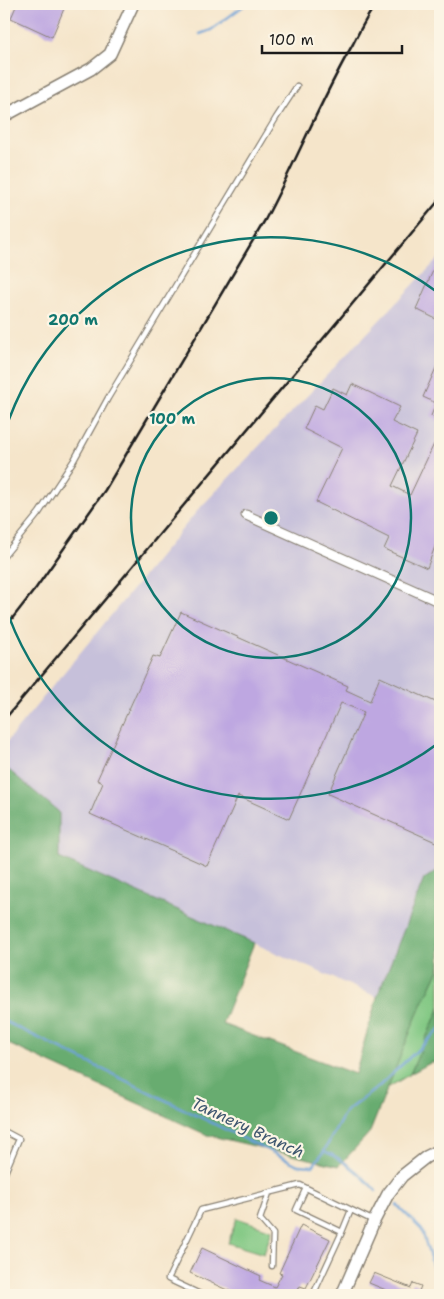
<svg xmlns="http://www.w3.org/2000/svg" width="444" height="1299" font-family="'Shantell Sans',sans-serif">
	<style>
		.industrial { fill: #c6c0da }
		.green { fill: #80c782; stroke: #4e724f }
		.forest { fill: #68ac70; stroke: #426446 }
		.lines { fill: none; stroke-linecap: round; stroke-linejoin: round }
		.stream { stroke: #689ed5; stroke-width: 2.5 }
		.building { fill: #bea7e1 }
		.service-casing { stroke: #888073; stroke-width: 7 }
		.minor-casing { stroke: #888073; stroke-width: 11 }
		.tertiary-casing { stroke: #888073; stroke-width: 14 }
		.service { stroke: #fff; stroke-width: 4.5 }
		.minor { stroke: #fff; stroke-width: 9 }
		.tertiary { stroke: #fff; stroke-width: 11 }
		.rail { stroke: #1c1c1c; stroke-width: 2.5 }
		.ring { fill: none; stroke: #0f766e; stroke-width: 2.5 }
		.labels { text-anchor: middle; stroke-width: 4.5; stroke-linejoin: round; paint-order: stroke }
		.water-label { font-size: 16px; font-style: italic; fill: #3e566f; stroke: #fcf5e5 }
		.centre { fill: #0f766e; stroke: #fcf5e5; stroke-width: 2.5 }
		.ring-label { font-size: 15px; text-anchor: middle; font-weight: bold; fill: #0f766e; stroke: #fcf5e5; stroke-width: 4.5; stroke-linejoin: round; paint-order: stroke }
	</style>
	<rect width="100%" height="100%" fill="#fcf5e5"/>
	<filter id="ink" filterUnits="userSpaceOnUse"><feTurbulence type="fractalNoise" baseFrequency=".02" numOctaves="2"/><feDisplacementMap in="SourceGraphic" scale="10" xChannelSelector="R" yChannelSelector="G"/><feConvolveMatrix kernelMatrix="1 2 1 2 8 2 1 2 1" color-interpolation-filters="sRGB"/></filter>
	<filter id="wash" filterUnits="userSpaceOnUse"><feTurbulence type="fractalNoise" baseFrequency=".0096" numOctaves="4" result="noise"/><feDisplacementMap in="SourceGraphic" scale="20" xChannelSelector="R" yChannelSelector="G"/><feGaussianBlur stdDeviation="1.12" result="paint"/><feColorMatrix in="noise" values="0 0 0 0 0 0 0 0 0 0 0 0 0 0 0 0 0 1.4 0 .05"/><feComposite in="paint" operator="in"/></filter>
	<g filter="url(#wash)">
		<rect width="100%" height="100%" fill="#f5e5ca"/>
		<path class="industrial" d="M440 257V869L424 879 377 997 58 858 59 812 4 766V745L198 510Z"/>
		<path class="green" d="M440 967V1007L410 1074 386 1089 417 1015Z
			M237 1218 272 1230 264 1254 228 1243Z"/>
		<path class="forest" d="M4 766 59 812V858L254 943 222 1024 355 1074 377 997 424 879 440 869V967L417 1015 370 1132 339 1166 207 1135 4 1042Z
			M440 1007V1067L432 1062 410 1074Z"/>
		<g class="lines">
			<path class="stream" d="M200 34 211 30 246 4
				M4 1021 298 1165 313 1166 324 1151 346 1111 377 1088 440 1029
				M324 1151C345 1160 361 1174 376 1191
				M397 1205 422 1230 440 1292"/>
		</g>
		<g id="blocks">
			<path class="building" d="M17 4H66L52 37 11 18Z
				M440 255V321L416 309Z
				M440 359V423L431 416 436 403 423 397Z
				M352 384 400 407 392 422 417 434 392 486 410 495 434 444 440 446V533L427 568 384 549 389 538 316 502 342 448 304 429 315 405 323 409 333 388 347 395Z
				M181 612 348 686 346 690 370 701 380 677 440 704V844L328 794 364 712 341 703 289 819 238 796 207 866 90 814 103 783 97 780 153 656 160 658Z
				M301 1225 330 1239 306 1288 300 1286 295 1295H238L190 1273 202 1248 261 1276 259 1280 275 1287 282 1274 279 1273Z
				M374 1273 411 1288 413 1283 421 1286 419 1291 429 1295H398L369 1283Z"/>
		</g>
	</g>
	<g filter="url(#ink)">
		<use href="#blocks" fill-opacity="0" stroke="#888073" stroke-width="1"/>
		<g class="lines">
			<defs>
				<path id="service" d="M4 556 39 513 74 460 108 398 276 118 297 86
					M4 1131 19 1139 4 1175
					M306 1188 296 1210 342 1232 351 1210
					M269 1193 260 1219 273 1234 272 1266
					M202 1295 168 1279 201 1210 300 1185 374 1221
					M313 1295 342 1232"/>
				<path id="minor" d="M246 515 440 602"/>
				<path id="tertiary" d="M4 116 91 69 110 54 133 4
					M342 1295 374 1221 388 1194 402 1176 426 1157 440 1150"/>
			</defs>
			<use href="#service" class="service-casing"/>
			<use href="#minor" class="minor-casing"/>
			<use href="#tertiary" class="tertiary-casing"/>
			<use href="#service" class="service"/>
			<use href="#minor" class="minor"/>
			<use href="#tertiary" class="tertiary"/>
			<path class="rail" d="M4 629 36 588 105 490 265 220C296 162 320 101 353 44 360 30 367 16 376 4
				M4 720 440 199"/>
		</g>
	</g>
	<g class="ring">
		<circle cx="271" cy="518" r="140"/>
		<path d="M440 742A280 280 0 0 1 4 602M4 434A280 280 0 0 1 440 294"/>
	</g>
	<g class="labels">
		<g class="water-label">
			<text transform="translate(248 1127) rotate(25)" y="6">Tannery Branch</text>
		</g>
	</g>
	<circle cx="271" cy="518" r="8" class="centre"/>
	<g class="ring-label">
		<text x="73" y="325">200 m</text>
		<text x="172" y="424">100 m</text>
	</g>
	<rect width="444" height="1299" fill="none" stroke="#fcf5e5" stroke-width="20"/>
	<path d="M262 45v8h140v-8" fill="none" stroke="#1c1c1c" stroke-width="2.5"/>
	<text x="269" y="45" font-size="15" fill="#1c1c1c" stroke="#fcf5e5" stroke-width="4" paint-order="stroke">100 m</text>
</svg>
